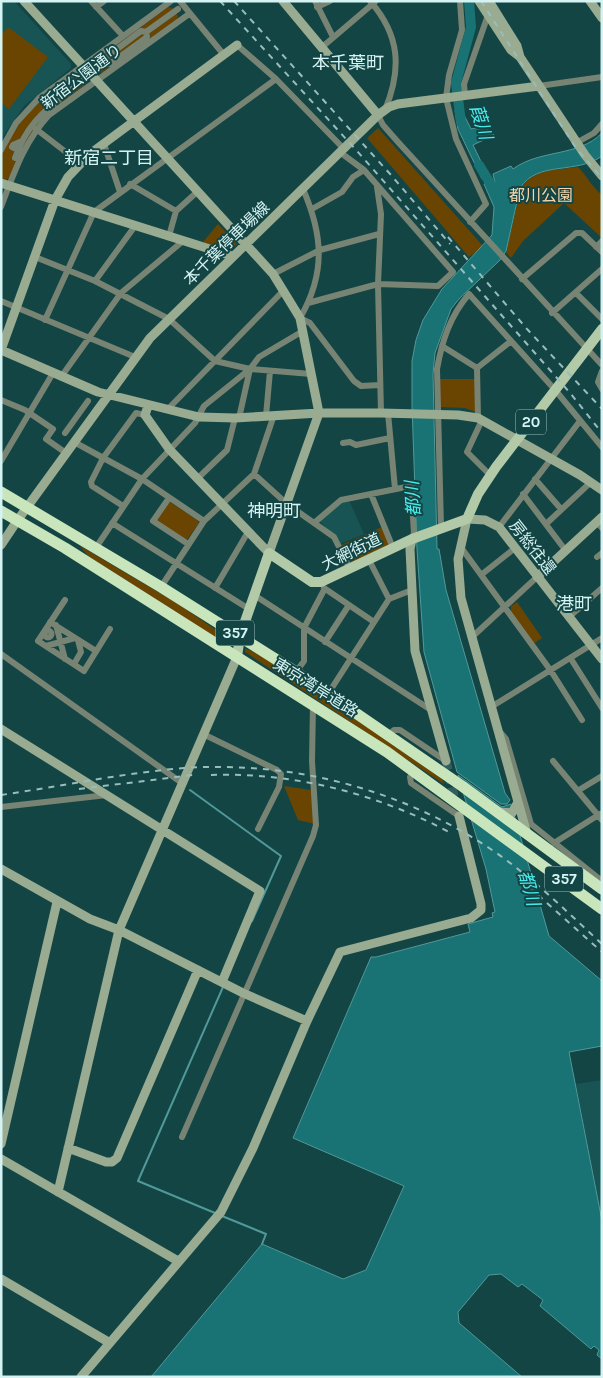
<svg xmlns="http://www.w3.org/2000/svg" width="603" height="1378" font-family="Karla,'Noto Sans JP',sans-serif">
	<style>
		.built { fill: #185454 }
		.green { fill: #694501 }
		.water { fill: #197273; stroke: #519999 }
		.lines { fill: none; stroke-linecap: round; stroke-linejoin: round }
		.stream { stroke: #519999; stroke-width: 2 }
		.river { stroke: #197273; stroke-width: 10 }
		.secondary-tunnel { stroke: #315f5f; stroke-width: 9; stroke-dasharray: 9 4.5; stroke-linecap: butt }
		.street { stroke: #788473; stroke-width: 6 }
		.secondary { stroke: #99ab90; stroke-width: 9 }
		.primary { stroke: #b2caa7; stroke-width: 10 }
		.highway { stroke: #c9e5bb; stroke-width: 11 }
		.rail { stroke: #99bdbd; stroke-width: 2; stroke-dasharray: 6 6; stroke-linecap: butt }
		.labels { text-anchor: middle; stroke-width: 4; stroke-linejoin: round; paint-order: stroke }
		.shield { fill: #144545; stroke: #9bbfbf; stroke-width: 1 }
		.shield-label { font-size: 15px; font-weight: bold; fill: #d5f3f3 }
		.street-label { font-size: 16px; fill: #d5f3f3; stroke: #144545 }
		.park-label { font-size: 16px; fill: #f4d6ac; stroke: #144545 }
		.neighbourhood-label { font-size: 18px; fill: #d5f3f3; stroke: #144545 }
		.water-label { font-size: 18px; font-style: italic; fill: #49e9ea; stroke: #144545 }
	</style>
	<rect width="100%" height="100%" fill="#144545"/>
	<path class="built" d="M1 1H14L71 64V68L24 106 1 139Z
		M349 500 364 534 340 544 319 520 343 502Z
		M602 1080V1221L576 1084Z"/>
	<path class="green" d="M168 7 172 8 178 16 177 19 102 73H98L92 65 93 62Z
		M8 27 48 57 9 109 1 103V35Z
		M76 73 80 74 86 80V84C46 114 28 129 10 177L6 180 1 178C1 171 1 165 1 158 5 124 51 92 76 73Z
		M378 128 483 246 469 257 367 138Z
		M578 167C587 176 592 187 602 195V238L564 203 523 241 511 258 506 252 521 188C534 168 557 170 578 167Z
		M218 224 237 244 229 251 203 242Z
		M439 379H476V412L465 408 440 407Z
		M170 502 197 520 199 523 186 541 157 522 156 519Z
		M382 527 389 546 353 563 350 562 341 545Z
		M80 546 175 602 229 639 228 643 226 644 88 556Z
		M517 602 542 638 533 644 511 612V606Z
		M245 649C266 650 414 759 442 779L444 784 245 652Z
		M284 786 311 790 315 824 298 820Z"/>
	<path class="water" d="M461 109 471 129 484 126 494 135 473 145 488 176 482 179 458 129 455 110Z
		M602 133V156C576 175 538 160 520 188L506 251 500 260 459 299 451 309 435 353 433 374 437 549H439L446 590 505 793 510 800 507 804H501L457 772 424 652 417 549 412 405V361L416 340 423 320 442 289 492 235 494 207 484 184 490 181 497 192 493 174 511 166 513 169C540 149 579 157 602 133Z
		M458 775 502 807 511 804 549 936 602 981V1046L569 1052 602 1221V1359L597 1355 599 1350 594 1346 591 1349 540 1306 543 1300 522 1284 518 1287 501 1274 489 1275 458 1312 459 1323 522 1377H151L262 1244 343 1279 366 1270 404 1186 293 1138 371 957H376L470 932 468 924 493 917 492 913 495 912 486 869Z"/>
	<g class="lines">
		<path class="stream" d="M190 790 281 856 252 921
			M215 1213 138 1181 223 987
			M222 1216 266 1234 262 1244"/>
		<path class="river" d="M461 122 456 83 471 27 469 1
			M479 165 496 193"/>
		<path class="secondary-tunnel" d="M446 761 456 804"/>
		<path class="street" d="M91 1 123 36
			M180 1 224 55
			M315 1 333 37
			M370 1C400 35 402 69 385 110
			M460 1 462 30 449 75 446 98 456 139 486 204 470 222
			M96 7 104 1
			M317 7 330 1
			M237 45 276 79 344 149
			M321 48 375 2
			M102 63 110 64 147 37 146 32
			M92 71 102 63 105 58 141 31 146 32 178 9
			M539 86 602 77
			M465 96 464 84 488 15
			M378 115 383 125 398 142 602 365
			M36 129 80 163
			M576 143 594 133 602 124
			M104 144 120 192
			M1 150 16 123 39 98 171 1
			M18 150 12 147 13 145 22 141
			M15 158C26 127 41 113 66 94 73 89 79 81 86 75
			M130 184 176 211 197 192
			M377 187 381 214 378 284 381 413
			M303 189C323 235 326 273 300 318L310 323 354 381 361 386 380 385
			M1 207C14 173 24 142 49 115L189 14
			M312 209 342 192 353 177 364 170
			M169 236 176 211
			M596 247 602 241
			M35 257 95 281 169 319 215 361 250 369 311 374
			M273 274 320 250 379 234
			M522 279 576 233H582L602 252
			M95 281 135 226
			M576 293 602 319
			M1 301 135 357
			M308 303 378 284 438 286 453 272 364 170 341 153
			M552 313 602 269
			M45 320 94 212 276 79
			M442 346 477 368
			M602 371 598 382 602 389
			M61 377 121 293 183 241
			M1 400 25 410 53 429 46 439 66 453
			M167 410 284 290
			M388 413 395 489
			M266 416 270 371
			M239 418 250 369
			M478 418 477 368 511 341
			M482 420 467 452 490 475
			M65 433 88 401
			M74 442 142 479 204 521
			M343 443 350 442 356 445 390 438
			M1 461 53 373
			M254 474 287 504 334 537 350 569
			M197 479 227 450 235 418
			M535 479 561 509
			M371 494 393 548
			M523 494 566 551
			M169 498 153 521 188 544
			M123 506 92 486 91 482 103 458 136 413 145 415
			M596 522 602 528
			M112 523 249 609
			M314 523 341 500 411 486 414 533 412 539
			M546 524 591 482
			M441 527 437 369C442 341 450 316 469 294L556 391 602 447
			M499 527 580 421
			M460 546 551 671 582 720
			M95 549 142 479 195 423 204 406 250 369 259 357 303 331
			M597 557 602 553
			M369 560 389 599
			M481 575 515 548
			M161 587 204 521 254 474 274 415
			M215 588 248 532
			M324 588 374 622
			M254 595 431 710
			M65 600 38 641 84 671 110 629
			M569 617 602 588
			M50 622 96 651
			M56 625 65 659
			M44.5 634a3.5 3.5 0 1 1 7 0a3.5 3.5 0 1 1-7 0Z
			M471 638 537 577
			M325 642 349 605
			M46 646 75 638
			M1 654 182 783
			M571 659 602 708
			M74 664 81 652 78 640
			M296 672 304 661V628L324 590
			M328 694 389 599 412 590
			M491 707 602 638
			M500 732 506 739 531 824 602 881
			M203 734 277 770 281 774 279 787 258 829
			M388 735 394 730H400L446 761
			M553 761 602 820
			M415 771 410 777 411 783 459 816
			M579 790 602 776
			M1 807 107 795
			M554 843 600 814
			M182 1137 313 836 316 825 312 761 313 704"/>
		<path class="secondary" d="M24 1 273 274 300 318 319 413 269 553 169 449 145 415 148 406
			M283 1 378 115
			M479 1 511 50 520 57
			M489 1 517 46 520 57 585 155 602 176
			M590 1 602 18
			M1 183 232 256
			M1 350 98 392 199 417 235 418 319 413H381L458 415 478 418 580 475 602 490
			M1 350 55 200 68 177 91 153 237 45
			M412 539 410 549 415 651 446 761
			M1 545 17 521 150 338 378 115 389 107 398 104 539 86
			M537 577 602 517
			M1 729 260 891 222 982
			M499 812 512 813 518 802
			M527 834 461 598 458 559 467 519 485 520 499 527 602 659
			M1 869 90 919 119 930 243 993 307 1021
			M1 1144 57 902
			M68 1148 106 1162H112L117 1158 198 970
			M1 1159 178 1261
			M58 1192 119 930 237 657
			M1 1279 110 1343
			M81 1377 221 1212 253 1148 307 1021 340 952 471 918 481 910V904L459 816"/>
		<path class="primary" d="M237 657 240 636 269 553 312 582H321L412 539 467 519 478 494 496 467 602 329"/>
		<path class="highway" d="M1 492 161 587 296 672 462 786 602 889
			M1 511 65 548 387 752 602 909"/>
		<path class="rail" d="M220 1 357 151 571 394 602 433
			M234 1 391 175 450 244
			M481 1 576 148 602 178
			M448 237 527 329 602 409
			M211 775C294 772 378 794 451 833
			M79 789 193 775
			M1 795C62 786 123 773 184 768 291 761 397 788 486 846 529 874 565 910 602 944
			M538 895 602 952"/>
	</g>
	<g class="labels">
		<g class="shield">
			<rect x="516" y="409.5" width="30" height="25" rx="4"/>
			<rect x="216" y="620.5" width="38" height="25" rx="4"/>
			<rect x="545" y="866.5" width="38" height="25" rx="4"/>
		</g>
		<g class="shield-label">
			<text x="531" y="427">20</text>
			<text x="235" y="638">357</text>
			<text x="564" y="884">357</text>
		</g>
		<g class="street-label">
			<text transform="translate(81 76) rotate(-37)" y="6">新宿公園通り</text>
			<text transform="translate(226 243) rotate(-44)" y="6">本千葉停車場線</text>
			<text transform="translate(533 547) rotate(52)" y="6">房総往還</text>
			<text transform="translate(351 551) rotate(-26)" y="6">大網街道</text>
			<text transform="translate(316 687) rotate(32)" y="6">東京湾岸道路</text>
		</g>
		<g class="park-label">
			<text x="541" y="201">都川公園</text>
		</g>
		<g class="neighbourhood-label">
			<text x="348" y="69">本千葉町</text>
			<text x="109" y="164">新宿二丁目</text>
			<text x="274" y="517">神明町</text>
			<text x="574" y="610">港町</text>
		</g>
		<g class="water-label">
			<text transform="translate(481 122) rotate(72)" y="6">葭川</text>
			<text transform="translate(413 499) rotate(-94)" y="6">都川</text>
			<text transform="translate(529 888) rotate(74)" y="6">都川</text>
		</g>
	</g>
	<rect width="603" height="1378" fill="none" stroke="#d5f3f3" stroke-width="5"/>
</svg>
